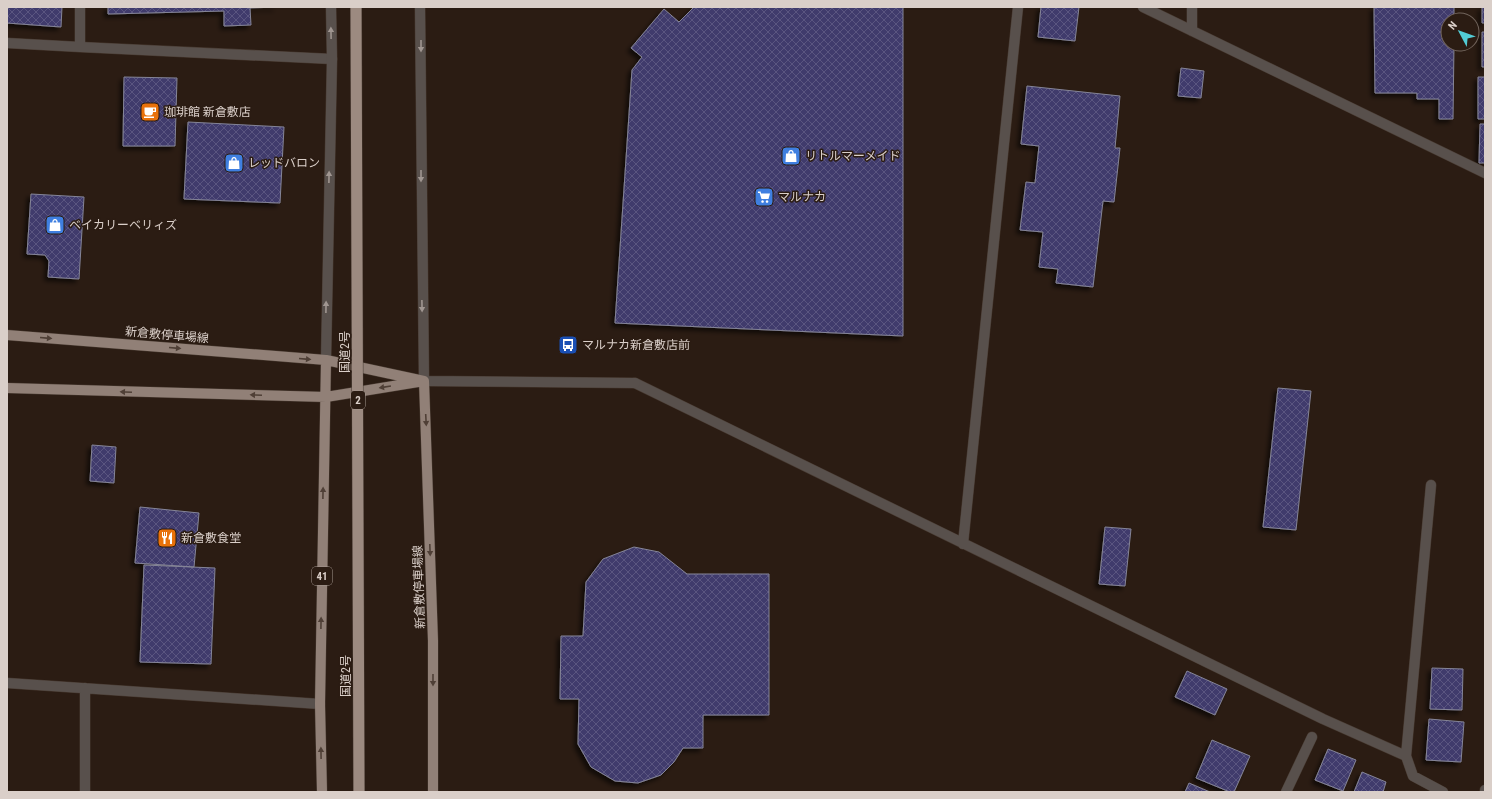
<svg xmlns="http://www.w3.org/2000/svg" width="1492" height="799" font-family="'Roboto Condensed','Noto Sans JP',sans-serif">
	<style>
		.building { fill: url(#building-cross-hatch); stroke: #858598; filter: url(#shadow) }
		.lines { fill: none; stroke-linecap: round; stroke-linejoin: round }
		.minor-casing { stroke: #473930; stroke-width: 11 }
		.tertiary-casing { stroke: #473930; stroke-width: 11 }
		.primary-casing { stroke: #473930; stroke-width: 11 }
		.minor { stroke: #58504c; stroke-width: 10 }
		.tertiary { stroke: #58504c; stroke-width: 10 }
		.primary { stroke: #918077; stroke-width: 10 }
		.trunk-bridge-casing { stroke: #473930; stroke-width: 12; stroke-linecap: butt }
		.trunk-bridge { stroke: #9c8a80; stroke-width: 11 }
		.oneway { fill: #a09691 }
		.oneway2 { fill: #4f3f36 }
		.labels { text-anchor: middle; stroke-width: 3; stroke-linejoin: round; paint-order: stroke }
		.shield { fill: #2b1c13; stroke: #a69992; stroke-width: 1 }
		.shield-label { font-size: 11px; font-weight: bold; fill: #dacfc9 }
		.poi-label { font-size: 12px; fill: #dacfc9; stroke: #2b1c13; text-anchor: start }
		.street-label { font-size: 12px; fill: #dacfc9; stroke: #2b1c13 }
	</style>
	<defs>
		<pattern id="building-cross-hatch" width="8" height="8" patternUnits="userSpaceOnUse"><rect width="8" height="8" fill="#3f3a6c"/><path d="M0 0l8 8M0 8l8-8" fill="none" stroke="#5a5580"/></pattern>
		<filter id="shadow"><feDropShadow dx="-3.5" dy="3.5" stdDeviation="2" flood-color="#0009"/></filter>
	</defs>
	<rect width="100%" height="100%" fill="#2b1c13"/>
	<path class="building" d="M7 7H62L61 27 7 23Z
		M108 7H277L250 8 251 25 224 26V11L108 14Z
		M694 7H903V336L615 323 632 70 642 57 631 48 664 9 679 22Z
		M1041 7H1079L1075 41 1038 37Z
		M1374 7H1454V20H1448V44H1454L1453 119H1439V99H1417V93H1375Z
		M1482 7H1485V23H1482Z
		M1482 32H1485V67H1482Z
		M1181 68 1204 71 1201 98 1178 96Z
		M124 77 177 78 175 146H123Z
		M1478 77H1485V119H1478Z
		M1027 86 1120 96 1115 148H1120L1114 202 1103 201 1093 287 1056 283 1058 269 1039 267 1043 232 1020 230 1026 182 1035 183 1039 146 1021 144Z
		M188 122 284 127 280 203 184 199Z
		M1480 124H1485V163H1479Z
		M31 194 84 197 79 279 48 277 49 261 45 255 27 254Z
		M1278 388 1311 391 1296 530 1263 527Z
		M92 445 116 447 114 483 90 481Z
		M140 507 199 513 194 567 135 563Z
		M1105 527 1131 529 1125 586 1099 584Z
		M634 547 659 552 687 574H769V715H703V748H683L674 762 661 775 638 783 615 781 591 767 578 744 579 699H560L561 636H583L586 582 603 559Z
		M144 565 215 568 211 664 140 662Z
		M1432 668 1463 669 1462 710 1430 709Z
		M1187 671 1227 689 1215 715 1175 697Z
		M1429 719 1464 722 1461 762 1426 760Z
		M1212 740 1250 756 1234 792H1230L1196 778Z
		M1328 749 1356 760 1343 791 1315 780Z
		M1362 772 1386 782 1383 792H1354Z
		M1189 783 1210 792H1185Z"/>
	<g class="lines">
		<defs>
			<path id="minor" d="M80 7V47
				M1143 7 1485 173
				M1192 31V7
				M7 43 80 47 332 59
				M635 383 1323 719 1406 756 1413 776 1443 792
				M963 544 1018 7
				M7 683 320 704
				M85 688V792
				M1406 756 1431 485
				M1286 792 1312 737
				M1485 792V790"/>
			<path id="tertiary" d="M420 7 424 381 635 383
				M326 360 332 59 331 7"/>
			<path id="primary" d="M7 335 326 360 424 381
				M424 381 433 641V792
				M7 388 326 397 418 382
				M322 792 320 704 326 360"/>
		</defs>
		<use href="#minor" class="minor-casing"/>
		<use href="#tertiary" class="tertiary-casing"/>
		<use href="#primary" class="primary-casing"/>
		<use href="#minor" class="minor"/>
		<use href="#tertiary" class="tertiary"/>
		<use href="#primary" class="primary"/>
		<defs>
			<path id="trunk-bridge" d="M356 7 359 792"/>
		</defs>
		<use href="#trunk-bridge" class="trunk-bridge-casing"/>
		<use href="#trunk-bridge" class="trunk-bridge"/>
	</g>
	<defs><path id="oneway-solid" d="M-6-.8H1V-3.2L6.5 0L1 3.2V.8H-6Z"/></defs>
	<g class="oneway">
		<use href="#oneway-solid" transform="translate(331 33) rotate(-91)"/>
		<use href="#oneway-solid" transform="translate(421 46) rotate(90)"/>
		<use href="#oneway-solid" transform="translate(421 176) rotate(90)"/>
		<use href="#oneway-solid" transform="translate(329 177) rotate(-89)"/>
		<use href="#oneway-solid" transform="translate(422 306) rotate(89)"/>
		<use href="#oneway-solid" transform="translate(326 307) rotate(-89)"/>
	</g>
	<g class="oneway2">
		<use href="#oneway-solid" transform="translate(46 338) rotate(5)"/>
		<use href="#oneway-solid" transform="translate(175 348) rotate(5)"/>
		<use href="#oneway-solid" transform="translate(305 359) rotate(5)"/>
		<use href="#oneway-solid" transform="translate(385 387) rotate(171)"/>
		<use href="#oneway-solid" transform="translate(126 392) rotate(-178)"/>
		<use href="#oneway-solid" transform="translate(256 395) rotate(-178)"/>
		<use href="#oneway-solid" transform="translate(426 420) rotate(87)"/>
		<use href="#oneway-solid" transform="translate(323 493) rotate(-89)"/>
		<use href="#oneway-solid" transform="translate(430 550) rotate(88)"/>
		<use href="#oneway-solid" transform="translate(321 623) rotate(-89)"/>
		<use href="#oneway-solid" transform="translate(433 680) rotate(90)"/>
		<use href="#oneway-solid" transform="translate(321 753) rotate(-91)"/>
	</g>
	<defs>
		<symbol id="cafe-square" viewBox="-11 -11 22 22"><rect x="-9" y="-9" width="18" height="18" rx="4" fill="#e8710a" stroke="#2b1c13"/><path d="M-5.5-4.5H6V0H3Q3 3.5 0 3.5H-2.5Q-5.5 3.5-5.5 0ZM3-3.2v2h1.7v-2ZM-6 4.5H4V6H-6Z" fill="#fff"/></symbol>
		<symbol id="shop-square" viewBox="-11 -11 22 22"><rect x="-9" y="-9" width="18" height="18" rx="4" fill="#3f7fe0" stroke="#2b1c13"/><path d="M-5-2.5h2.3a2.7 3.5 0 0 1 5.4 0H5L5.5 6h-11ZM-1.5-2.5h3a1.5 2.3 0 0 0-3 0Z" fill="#fff"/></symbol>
		<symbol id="supermarket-square" viewBox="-11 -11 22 22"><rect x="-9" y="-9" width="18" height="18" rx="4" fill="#3f7fe0" stroke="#2b1c13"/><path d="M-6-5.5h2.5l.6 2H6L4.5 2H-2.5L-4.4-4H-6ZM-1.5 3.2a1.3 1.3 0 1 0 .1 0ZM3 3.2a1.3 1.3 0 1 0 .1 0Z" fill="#fff"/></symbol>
		<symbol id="bus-square" viewBox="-11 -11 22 22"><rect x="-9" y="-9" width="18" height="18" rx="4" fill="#1a4fb4" stroke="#2b1c13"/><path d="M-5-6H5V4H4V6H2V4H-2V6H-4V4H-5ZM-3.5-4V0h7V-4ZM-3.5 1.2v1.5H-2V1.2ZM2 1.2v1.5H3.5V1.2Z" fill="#fff"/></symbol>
		<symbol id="restaurant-square" viewBox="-11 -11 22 22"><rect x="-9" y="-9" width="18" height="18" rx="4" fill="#e8710a" stroke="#2b1c13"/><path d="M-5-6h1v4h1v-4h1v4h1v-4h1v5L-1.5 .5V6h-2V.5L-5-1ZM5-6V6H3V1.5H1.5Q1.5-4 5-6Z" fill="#fff"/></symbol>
	</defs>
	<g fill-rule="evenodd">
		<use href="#cafe-square" x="139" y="101" width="22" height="22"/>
		<use href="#shop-square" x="780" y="145" width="22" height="22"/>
		<use href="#shop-square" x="223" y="152" width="22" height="22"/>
		<use href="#supermarket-square" x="753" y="186" width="22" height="22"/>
		<use href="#shop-square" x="44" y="214" width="22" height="22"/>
		<use href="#bus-square" x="557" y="334" width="22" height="22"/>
		<use href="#restaurant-square" x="156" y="527" width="22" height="22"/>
	</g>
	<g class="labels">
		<g class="shield">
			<rect x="351" y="391" width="14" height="18" rx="3"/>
			<rect x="312" y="567" width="20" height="18" rx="3"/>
		</g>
		<g class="shield-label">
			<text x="358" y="404">2</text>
			<text x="322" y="580">41</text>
		</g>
		<g class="poi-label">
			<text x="164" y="116">珈琲館 新倉敷店</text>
			<text x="805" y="160">リトルマーメイド</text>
			<text x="248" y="167">レッドバロン</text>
			<text x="778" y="201">マルナカ</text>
			<text x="69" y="229">ベイカリーベリィズ</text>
			<text x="582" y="349">マルナカ新倉敷店前</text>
			<text x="181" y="542">新倉敷食堂</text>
		</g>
		<g class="street-label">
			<text transform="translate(167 335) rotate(5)" y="4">新倉敷停車場線</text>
			<text transform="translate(345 352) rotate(-90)" y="4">国道2号</text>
			<text transform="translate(419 587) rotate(-92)" y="4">新倉敷停車場線</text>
			<text transform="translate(346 676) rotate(-90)" y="4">国道2号</text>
		</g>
	</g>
	<rect width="1492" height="799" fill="none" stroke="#dacfc9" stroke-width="16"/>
	<g transform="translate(1460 32) rotate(311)"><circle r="19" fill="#2b1c13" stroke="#71645c"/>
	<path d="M0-3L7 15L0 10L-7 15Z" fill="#52ccd5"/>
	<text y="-6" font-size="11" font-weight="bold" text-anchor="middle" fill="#dacfc9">N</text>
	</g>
</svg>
